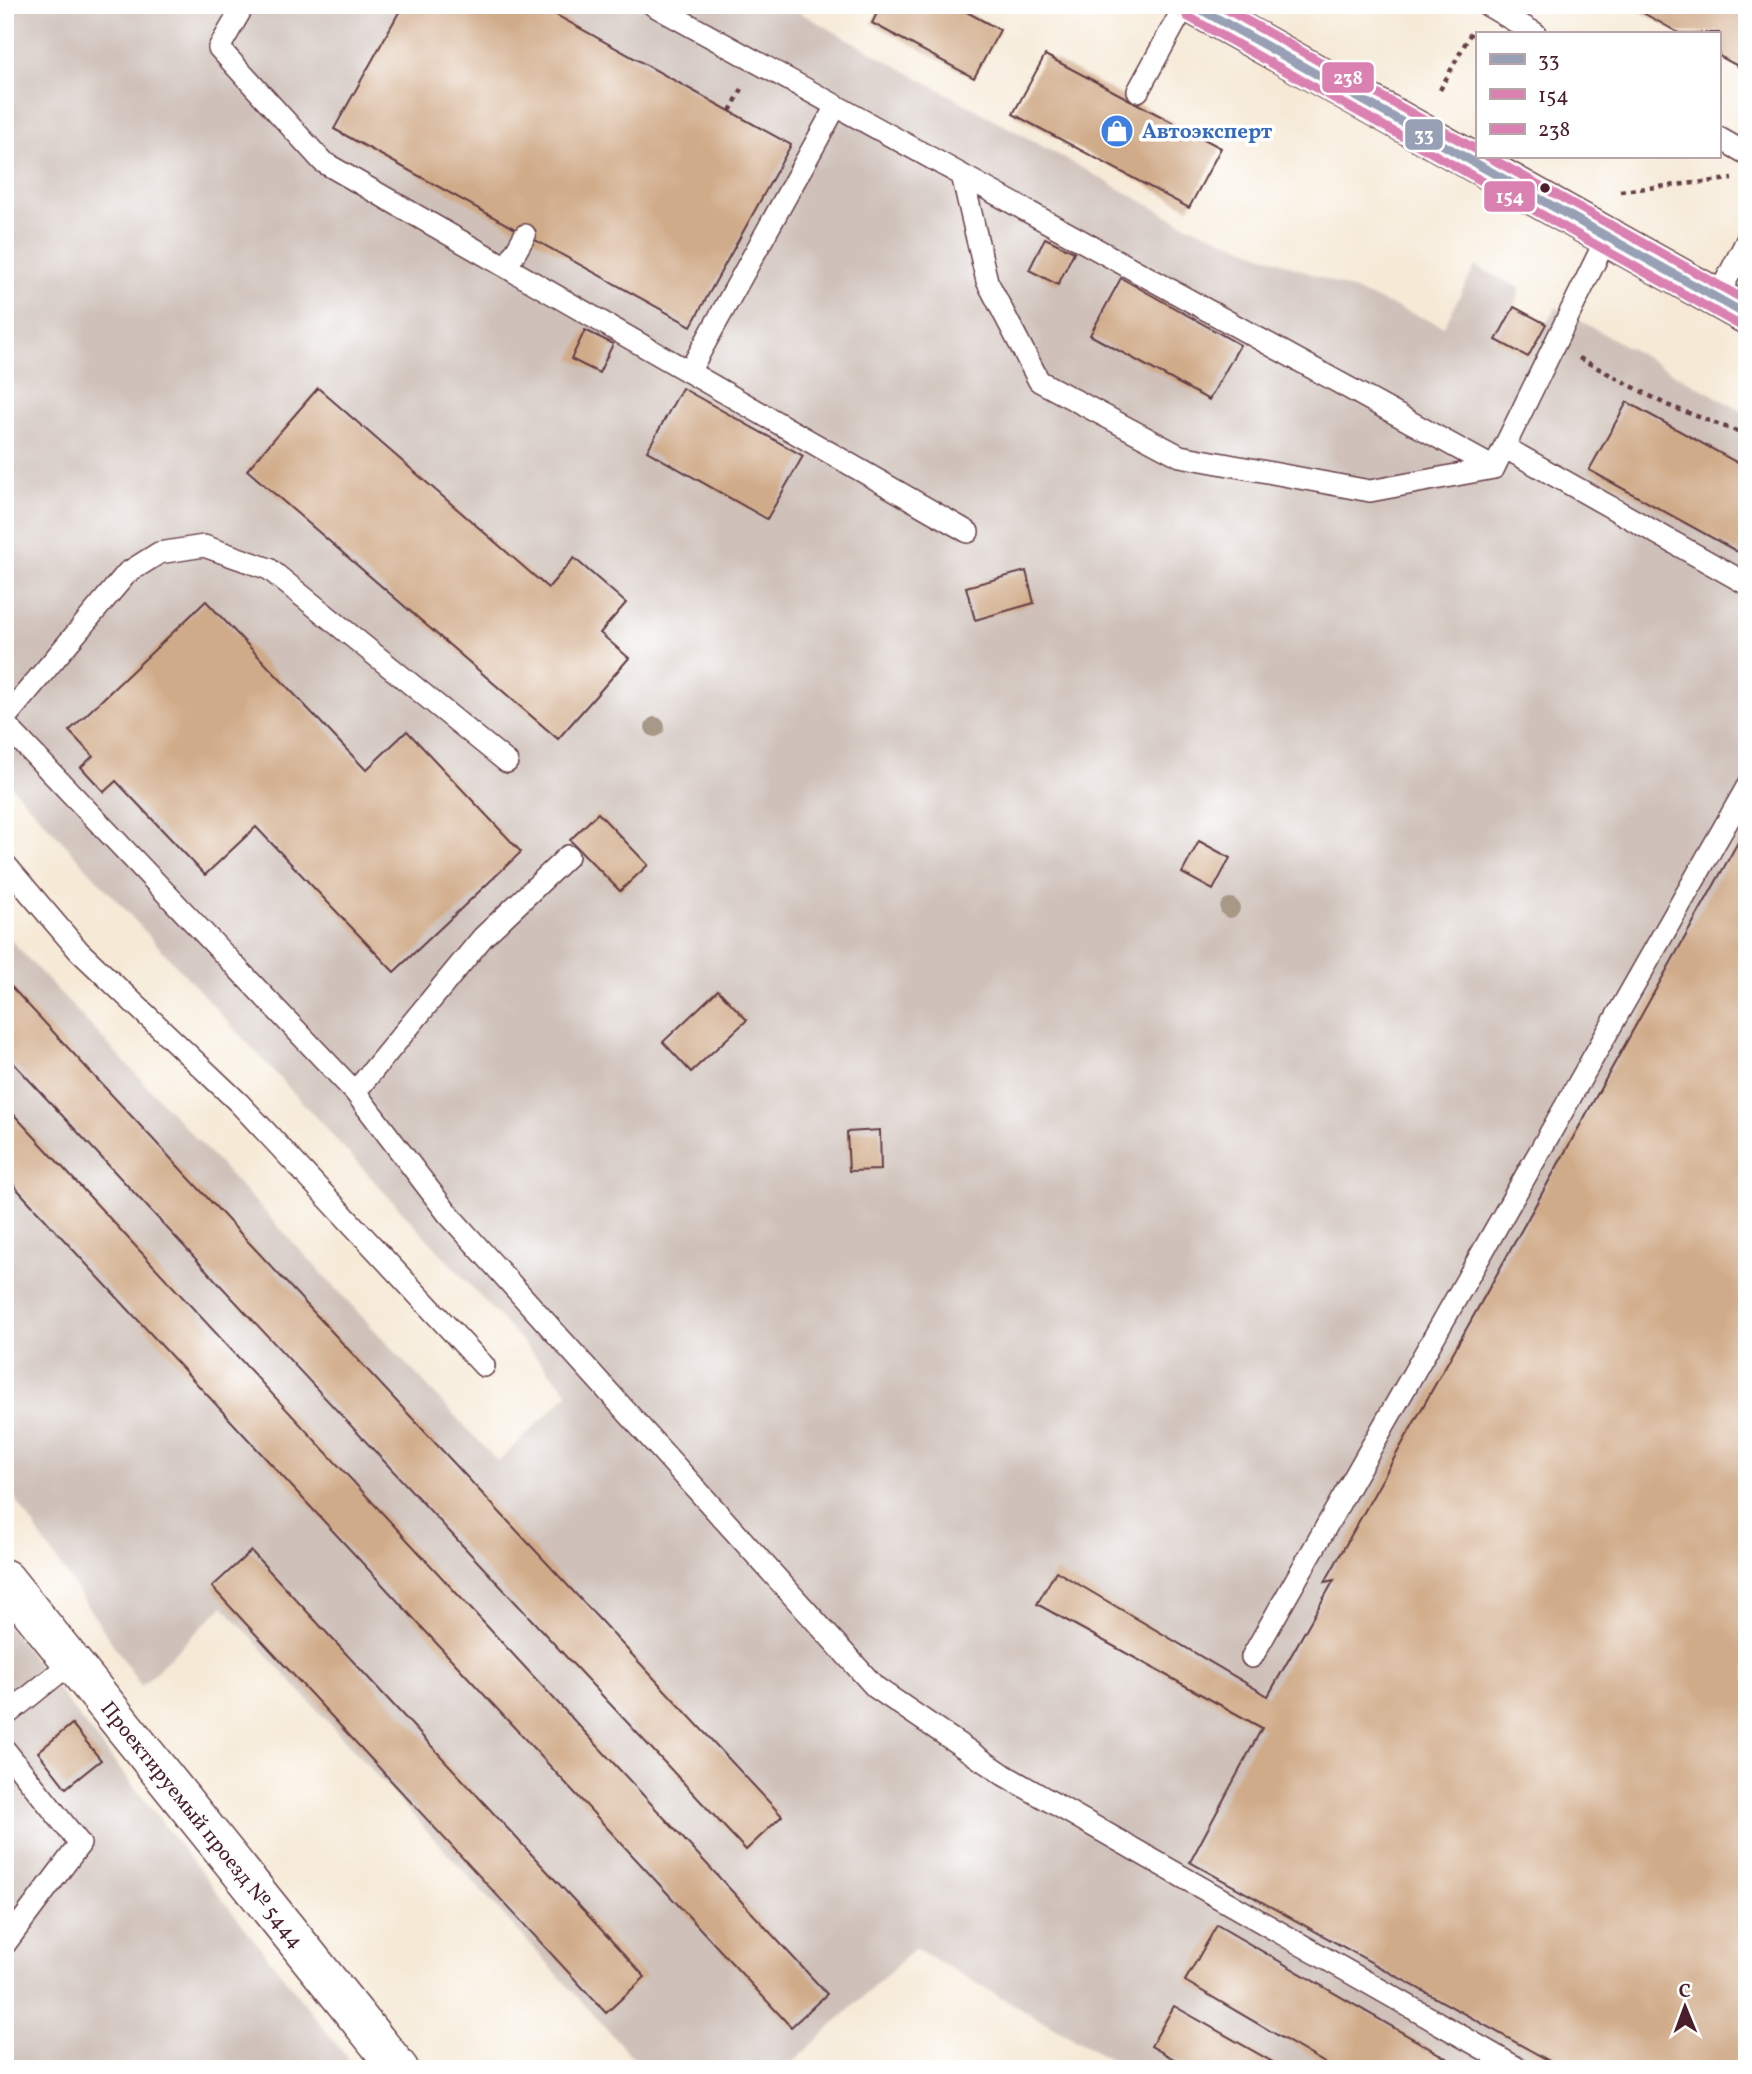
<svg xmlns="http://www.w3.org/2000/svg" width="1752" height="2074" font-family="Vollkorn,serif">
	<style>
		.industrial { fill: #cfc1ba }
		.building { fill: #d0ab89 }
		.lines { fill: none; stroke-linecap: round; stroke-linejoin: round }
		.service-casing { stroke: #643d45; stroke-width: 24 }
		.minor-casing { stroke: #643d45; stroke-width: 41 }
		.secondary-casing { stroke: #643d45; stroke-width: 41 }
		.path { stroke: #643d45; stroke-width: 4.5; stroke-dasharray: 5 5; stroke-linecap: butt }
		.service { stroke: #fff; stroke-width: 21 }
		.minor { stroke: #fff; stroke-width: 38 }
		.secondary { stroke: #fbe6c3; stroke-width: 38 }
		.bus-1-casing { stroke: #fff; stroke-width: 14 }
		.bus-2-casing { stroke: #fff; stroke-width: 14 }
		.bus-3-casing { stroke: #fff; stroke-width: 14 }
		.bus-1 { stroke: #98a0b5; stroke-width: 9 }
		.bus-2 { stroke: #db81b1; stroke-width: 9 }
		.bus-3 { stroke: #db81b1; stroke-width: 9 }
		.tree { fill: #a79887 }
		.bus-dot { fill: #4a1f2b; stroke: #fff; stroke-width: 2.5 }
		.labels { text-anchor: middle; stroke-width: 7; stroke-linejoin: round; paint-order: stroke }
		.shop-label { font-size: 21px; font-weight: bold; fill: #366cbe; stroke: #fff; text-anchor: start }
		.street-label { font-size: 21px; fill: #4a1f2b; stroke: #fff }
		.line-badge { stroke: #fff; stroke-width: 2.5 }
		.badge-label { font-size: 19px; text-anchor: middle; font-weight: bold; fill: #fff }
	</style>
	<rect width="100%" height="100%" fill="#fff"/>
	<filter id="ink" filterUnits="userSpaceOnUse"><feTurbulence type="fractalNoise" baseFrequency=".0143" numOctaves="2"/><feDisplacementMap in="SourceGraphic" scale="14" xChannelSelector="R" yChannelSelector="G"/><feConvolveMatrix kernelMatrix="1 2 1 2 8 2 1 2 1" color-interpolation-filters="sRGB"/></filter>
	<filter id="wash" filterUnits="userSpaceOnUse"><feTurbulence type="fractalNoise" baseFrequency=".00686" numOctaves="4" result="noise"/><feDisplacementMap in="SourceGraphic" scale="28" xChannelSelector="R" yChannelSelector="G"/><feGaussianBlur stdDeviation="1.57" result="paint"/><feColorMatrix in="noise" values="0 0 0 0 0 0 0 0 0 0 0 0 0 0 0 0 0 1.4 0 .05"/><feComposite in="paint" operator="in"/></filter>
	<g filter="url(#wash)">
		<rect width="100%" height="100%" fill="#f6ead7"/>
		<path class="industrial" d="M5 5H786L1180 222 1444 326 1475 266 1520 288 1515 307 1546 324 1556 307 1747 414V2069H1127L915 1948 786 2069H643L223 1606 141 1686 5 1483V934L498 1462 569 1393 5 779Z
			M5 1623 50 1680 356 2069H5Z"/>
		<g id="blocks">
			<path class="building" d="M403 5H538L791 145 691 326 334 129Z
				M881 5H954L1000 30 974 78 872 23Z
				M1629 5H1747V71L1719 56V33H1679Z
				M1045 55 1221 148 1189 208 1013 114Z
				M1045 238 1074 252 1058 285 1029 270Z
				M1121 278 1240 345 1209 400 1090 335Z
				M1514 307 1546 324 1528 357 1496 340Z
				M585 330 613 344 599 373 571 359Z
				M318 388 548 588 574 558 626 603 600 633 629 658 558 739 247 470Z
				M682 388 803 456 767 519 647 451Z
				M1627 402 1747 468V557L1589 470Z
				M1026 571 1034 603 975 620 966 587Z
				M206 601 366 770 407 731 521 852 394 972 256 827 205 875 116 781 104 792 81 767 93 756 69 731Z
				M598 813 648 865 620 891 570 840Z
				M1747 826V2069H1564L1190 1862 1262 1728 1037 1604 1056 1571 1268 1696 1334 1580 1325 1582Z
				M1199 841 1230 858 1213 890 1182 873Z
				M5 980 782 1816 746 1850 5 1054Z
				M718 990 747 1020 691 1072 663 1042Z
				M5 1105 827 1994 791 2027 5 1176Z
				M880 1130 881 1170 849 1171 847 1132Z
				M251 1551 645 1977 606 2013 212 1587Z
				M72 1724 101 1760 66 1788 38 1752Z
				M1217 1925 1465 2069H1335L1185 1981Z
				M1174 2006 1285 2069H1192L1151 2046Z"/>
		</g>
	</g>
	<g filter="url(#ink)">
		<use href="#blocks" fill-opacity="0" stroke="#643d45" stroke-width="2"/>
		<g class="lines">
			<defs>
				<path id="service" d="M244 5 219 48 323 162 968 532
					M653 5 1494 468 1607 237
					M1487 5 1535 33
					M1138 91 1185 5
					M1719 138 1747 154
					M962 175 987 281 1039 381 1180 456 1370 491 1494 468
					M507 267 525 235
					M1717 298 1747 240
					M689 372 836 106
					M1504 447 1747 584
					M5 718 127 573 159 553 204 546 269 569 507 762
					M5 724 355 1092 448 1214 875 1687 1004 1775 1519 2069
					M5 864 79 951 239 1103 484 1366
					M355 1092 483 937 568 856
					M1252 1657 1747 787
					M5 1716 72 1662
					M5 1750 80 1844 5 1944"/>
				<g id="minor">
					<path id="s1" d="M5 1579 399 2069"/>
				</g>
				<path id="secondary" d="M1193 5 1747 315"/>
			</defs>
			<use href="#service" class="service-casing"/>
			<use href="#minor" class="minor-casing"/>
			<use href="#secondary" class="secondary-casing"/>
			<path class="path" d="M1440 90 1473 29
				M730 111 743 87
				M1620 191 1732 179
				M1579 358 1667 405 1747 435"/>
			<use href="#service" class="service"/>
			<use href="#minor" class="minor"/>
			<use href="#secondary" class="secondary"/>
			<defs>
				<path id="bus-1" d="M1193 5 1747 315"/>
				<path id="bus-2" d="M1187 16 1741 326"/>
				<path id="bus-3" d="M1219 5 1477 150
					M1487 156 1747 301"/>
			</defs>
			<use href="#bus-1" class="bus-1-casing"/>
			<use href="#bus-2" class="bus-2-casing"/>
			<use href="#bus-3" class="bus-3-casing"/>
			<use href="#bus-1" class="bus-1"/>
			<use href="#bus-2" class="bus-2"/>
			<use href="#bus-3" class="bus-3"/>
		</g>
		<g class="tree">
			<circle cx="655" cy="727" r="10"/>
			<circle cx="1230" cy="908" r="10"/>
		</g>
	</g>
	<defs>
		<symbol id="shop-disc" viewBox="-11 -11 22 22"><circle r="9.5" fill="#3f7fe0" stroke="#fff"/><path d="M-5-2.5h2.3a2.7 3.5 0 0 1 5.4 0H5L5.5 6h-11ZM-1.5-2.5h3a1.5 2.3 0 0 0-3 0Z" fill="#fff"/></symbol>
	</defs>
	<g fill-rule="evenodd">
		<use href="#shop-disc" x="1098" y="112" width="38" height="38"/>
	</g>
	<circle class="bus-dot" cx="1545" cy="188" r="6"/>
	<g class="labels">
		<g class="shop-label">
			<text x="1142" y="138">Автоэксперт</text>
		</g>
		<g class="street-label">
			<text dy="7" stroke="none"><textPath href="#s1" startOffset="315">Проектируемый проезд № 5444</textPath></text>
		</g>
	</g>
	<g class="line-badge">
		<rect x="1321" y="61" width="54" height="33" rx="7" fill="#db81b1"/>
		<rect x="1404" y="118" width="40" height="33" rx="7" fill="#98a0b5"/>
		<rect x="1483" y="180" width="53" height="33" rx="7" fill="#db81b1"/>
	</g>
	<g class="badge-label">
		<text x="1348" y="84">238</text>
		<text x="1424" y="141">33</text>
		<text x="1510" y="203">154</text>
	</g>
	<rect width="1752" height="2074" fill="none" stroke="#fff" stroke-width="28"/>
	<rect x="1476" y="32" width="245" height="126" fill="#ffffff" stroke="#b7a5aa" stroke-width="2"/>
	<rect x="1490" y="54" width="35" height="10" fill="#98a0b5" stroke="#b7a5aa" stroke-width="2"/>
	<text x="1538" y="66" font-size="21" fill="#4a1f2b">33</text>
	<rect x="1490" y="89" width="35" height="10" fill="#db81b1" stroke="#b7a5aa" stroke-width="2"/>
	<text x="1538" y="102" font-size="21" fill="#4a1f2b">154</text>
	<rect x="1490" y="124" width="35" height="10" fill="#db81b1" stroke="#b7a5aa" stroke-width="2"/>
	<text x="1538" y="136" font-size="21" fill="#4a1f2b">238</text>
	<g transform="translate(1685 2007) rotate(359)" stroke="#ffffff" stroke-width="5" paint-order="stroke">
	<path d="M0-5L12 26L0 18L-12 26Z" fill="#4a1f2b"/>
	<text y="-10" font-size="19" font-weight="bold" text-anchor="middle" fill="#4a1f2b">С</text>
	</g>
</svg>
